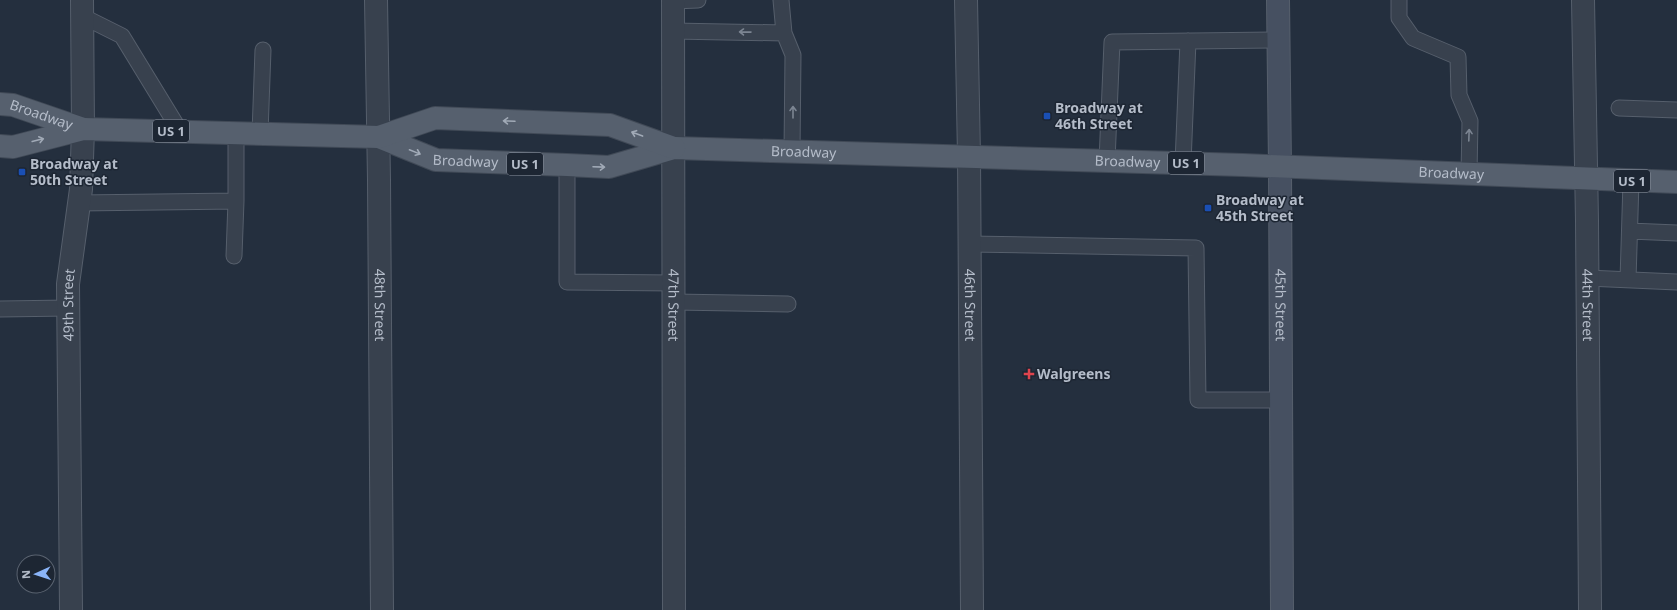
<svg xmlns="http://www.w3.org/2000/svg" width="1677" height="610" font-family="'Noto Sans',sans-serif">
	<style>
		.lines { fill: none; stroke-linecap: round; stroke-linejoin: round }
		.lane-casing { stroke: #565f6c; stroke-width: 17 }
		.street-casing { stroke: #565f6c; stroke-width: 24 }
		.secondary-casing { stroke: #565f6c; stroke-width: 24 }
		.primary-casing { stroke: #414a57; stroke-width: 24 }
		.lane { stroke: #38414e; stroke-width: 15 }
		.street { stroke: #38414e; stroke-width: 22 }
		.secondary { stroke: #465061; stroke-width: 22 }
		.primary { stroke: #56606e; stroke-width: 22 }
		.oneway { stroke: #7c8592 }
		.oneway2 { stroke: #a1aab7 }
		.transit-dot { fill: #1a4fb4; stroke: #1d2633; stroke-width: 1.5 }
		.health-dot { fill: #e0444e; stroke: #1d2633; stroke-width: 1.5 }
		.labels { text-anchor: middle; stroke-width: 3; stroke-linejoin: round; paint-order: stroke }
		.shield { fill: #1d2633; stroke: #878f9c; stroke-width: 1 }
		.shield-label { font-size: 13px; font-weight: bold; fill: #b4bcc9 }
		.poi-label { font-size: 14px; font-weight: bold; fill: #b4bcc9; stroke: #1d2633; text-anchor: start }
		.street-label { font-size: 14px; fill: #b4bcc9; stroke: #1d2633 }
	</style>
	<rect width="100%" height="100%" fill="#242f3e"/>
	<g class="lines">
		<defs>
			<path id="lane" d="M781 0 784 33 793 55 792 151
				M1399 0V18L1413 38 1458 57 1459 95 1470 121 1469 174
				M673 1 698 0
				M82 16 122 36 180 131
				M673 31 784 33
				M1619 108 1677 110
				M236 133V201
				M260 133 263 50
				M1107 161 1112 42 1279 40
				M1183 163 1188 41
				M567 165V282L674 283
				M79 203 236 201 234 256
				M1630 231 1677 233
				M969 244 1196 248 1198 400H1281
				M1587 278 1677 282
				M1628 280 1631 181
				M674 302 788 304
				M0 309 69 308"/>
			<g id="street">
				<path id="s1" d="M376 0 379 180 382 610"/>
				<path id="s2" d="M673 0 674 610"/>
				<path id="s3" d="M966 0 969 156 972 610"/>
				<path id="s4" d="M1583 0 1587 221 1590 610"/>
				<path id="s5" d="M71 610 68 284 81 189 83 129 82 0"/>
			</g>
			<g id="secondary">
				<path id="s6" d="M1278 0 1280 166 1282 610"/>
			</g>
			<g id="primary">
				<path id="s7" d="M0 104 13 105 83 129"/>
				<path id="s8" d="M379 137 436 160 567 165 609 167 674 148 1243 165 1677 182"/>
				<path d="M0 146 13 147 83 129 379 137 435 118 610 125 674 148"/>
			</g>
		</defs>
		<use href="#lane" class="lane-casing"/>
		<use href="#street" class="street-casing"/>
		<use href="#secondary" class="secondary-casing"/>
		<use href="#primary" class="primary-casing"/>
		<use href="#lane" class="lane"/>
		<use href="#street" class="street"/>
		<use href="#secondary" class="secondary"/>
		<use href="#primary" class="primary"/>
	</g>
	<defs><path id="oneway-shaft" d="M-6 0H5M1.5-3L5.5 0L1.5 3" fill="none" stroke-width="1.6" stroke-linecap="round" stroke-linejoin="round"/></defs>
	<g class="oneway">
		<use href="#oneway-shaft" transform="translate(745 32) rotate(-179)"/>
		<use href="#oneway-shaft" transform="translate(793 112) rotate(-90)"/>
		<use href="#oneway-shaft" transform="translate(1469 135) rotate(-88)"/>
	</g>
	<g class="oneway2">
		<use href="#oneway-shaft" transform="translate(509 121) rotate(-178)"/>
		<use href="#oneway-shaft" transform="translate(637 134) rotate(-160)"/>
		<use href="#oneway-shaft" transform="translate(38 140) rotate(-14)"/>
		<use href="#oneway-shaft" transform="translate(415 152) rotate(22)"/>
		<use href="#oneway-shaft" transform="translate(599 167) rotate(2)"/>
	</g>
	<g class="transit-dot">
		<rect x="1043" y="112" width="8" height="8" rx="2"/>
		<rect x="18" y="168" width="8" height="8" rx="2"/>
		<rect x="1204" y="204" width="8" height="8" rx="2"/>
	</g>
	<path class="health-dot" d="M1027 368h4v4h4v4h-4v4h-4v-4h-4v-4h4z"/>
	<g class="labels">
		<g class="shield">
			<rect x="153" y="120" width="36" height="22" rx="3"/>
			<rect x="1168" y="152" width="36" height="22" rx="3"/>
			<rect x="507" y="153" width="36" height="22" rx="3"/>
			<rect x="1614" y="170" width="36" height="22" rx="3"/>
		</g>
		<g class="shield-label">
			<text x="171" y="136">US 1</text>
			<text x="1186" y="168">US 1</text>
			<text x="525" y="169">US 1</text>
			<text x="1632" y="186">US 1</text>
		</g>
		<g class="poi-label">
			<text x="1055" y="113">Broadway at<tspan x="1055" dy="16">46th Street</tspan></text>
			<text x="30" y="169">Broadway at<tspan x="30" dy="16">50th Street</tspan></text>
			<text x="1216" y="205">Broadway at<tspan x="1216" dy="16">45th Street</tspan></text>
			<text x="1037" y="379">Walgreens</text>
		</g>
		<g class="street-label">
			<text dy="5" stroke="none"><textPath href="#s7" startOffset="43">Broadway</textPath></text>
			<text dy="5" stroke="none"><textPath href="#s8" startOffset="432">Broadway</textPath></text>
			<text dy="5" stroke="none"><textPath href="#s8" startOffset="91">Broadway</textPath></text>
			<text dy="5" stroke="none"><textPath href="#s8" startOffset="756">Broadway</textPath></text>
			<text dy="5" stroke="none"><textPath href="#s8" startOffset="1080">Broadway</textPath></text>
			<text dy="5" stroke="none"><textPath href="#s5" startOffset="305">49th Street</textPath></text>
			<text dy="5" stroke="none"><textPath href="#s1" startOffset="305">48th Street</textPath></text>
			<text dy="5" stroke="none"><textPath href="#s2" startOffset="305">47th Street</textPath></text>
			<text dy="5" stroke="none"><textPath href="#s3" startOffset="305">46th Street</textPath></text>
			<text dy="5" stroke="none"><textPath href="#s6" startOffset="305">45th Street</textPath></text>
			<text dy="5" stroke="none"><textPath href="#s4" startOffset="305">44th Street</textPath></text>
		</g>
	</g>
	<g transform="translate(36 574) rotate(267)"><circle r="19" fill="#1d2633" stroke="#59626f"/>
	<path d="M0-3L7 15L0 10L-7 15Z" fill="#8ab4f8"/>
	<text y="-6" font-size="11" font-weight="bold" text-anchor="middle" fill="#b4bcc9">N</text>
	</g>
</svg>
